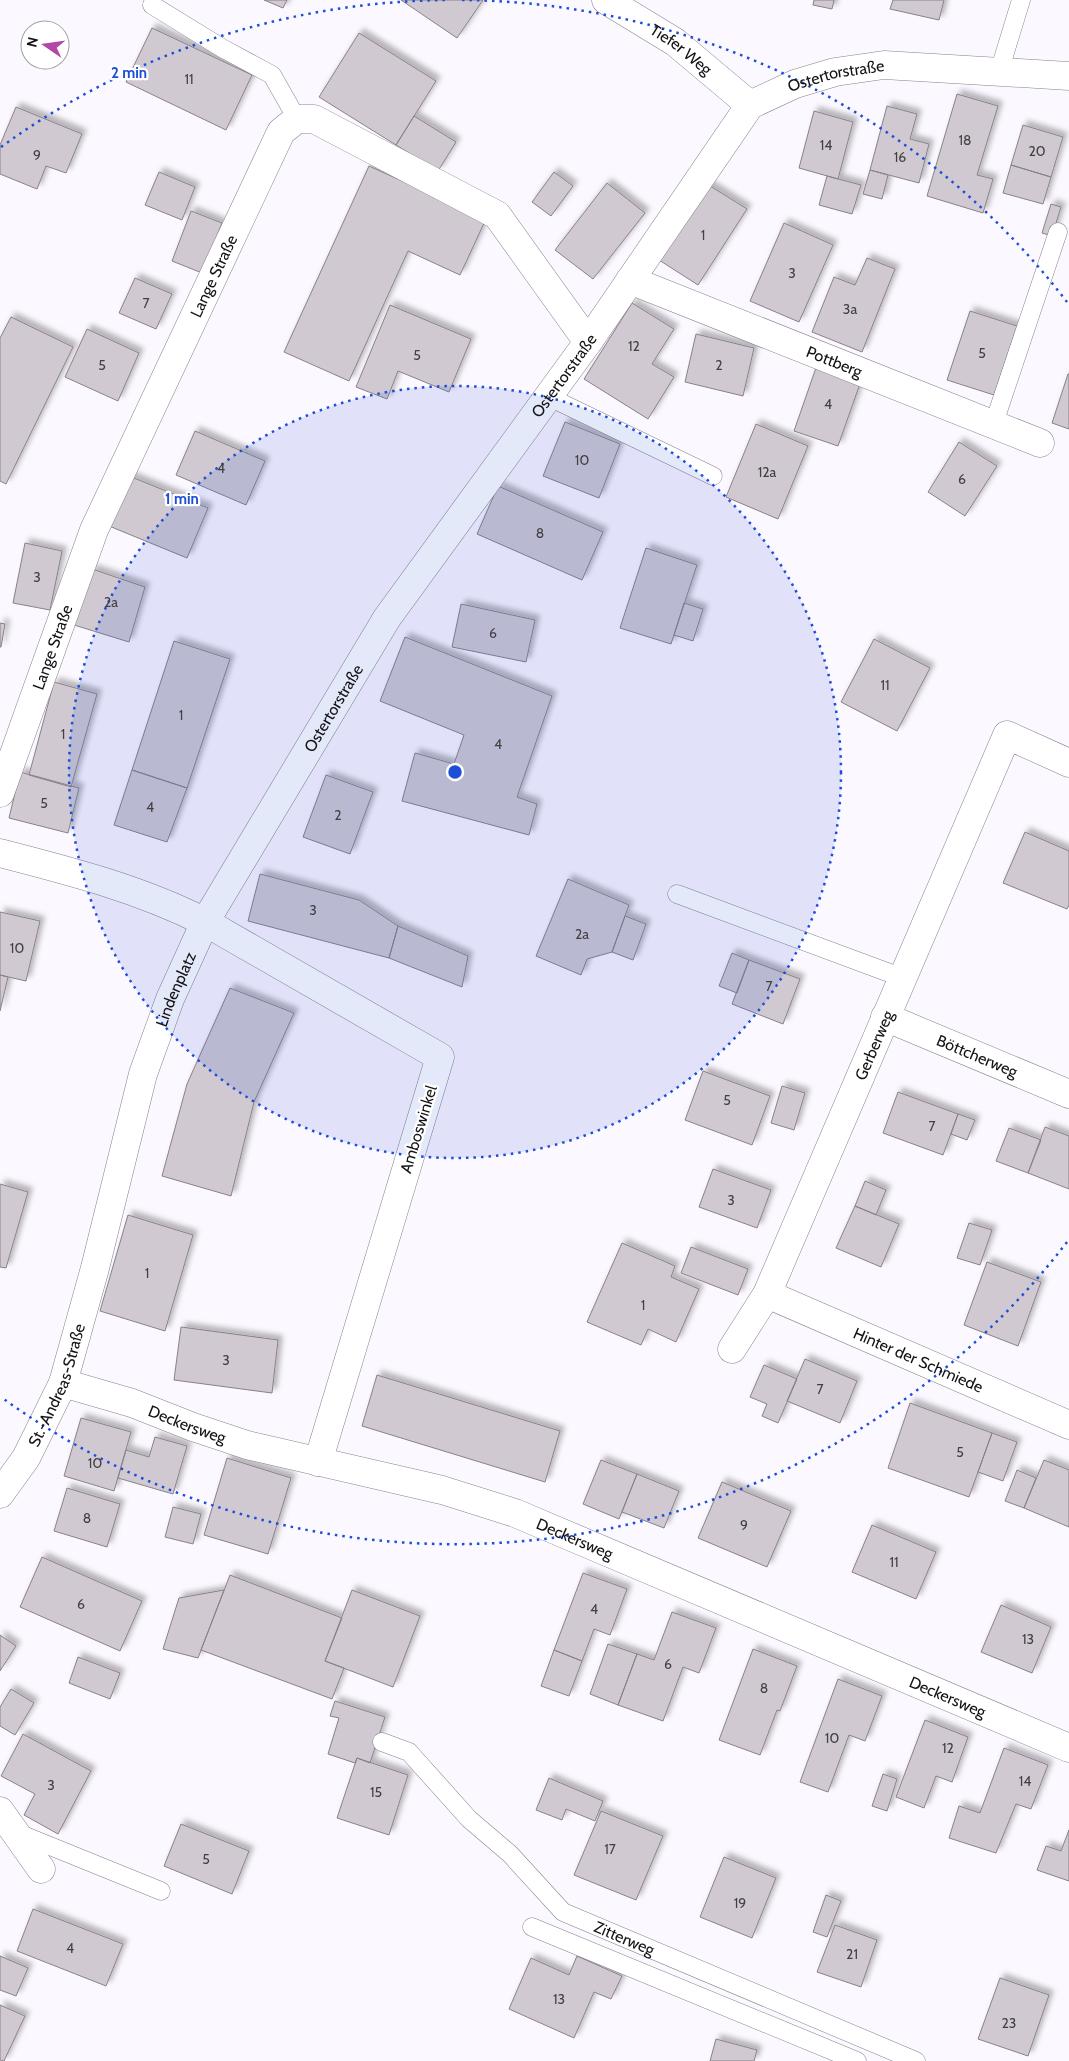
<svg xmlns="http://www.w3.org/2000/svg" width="1069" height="2061" font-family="Cabin,sans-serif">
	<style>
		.building { fill: #d0c9d2; stroke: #89818a; filter: url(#shadow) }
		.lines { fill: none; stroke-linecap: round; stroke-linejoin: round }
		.lane-casing { stroke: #87828c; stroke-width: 19 }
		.street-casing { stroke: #87828c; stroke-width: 29 }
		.secondary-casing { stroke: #87828c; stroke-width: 29 }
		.lane { stroke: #fff; stroke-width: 18 }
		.street { stroke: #fff; stroke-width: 28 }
		.secondary { stroke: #fff; stroke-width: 28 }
		.ring { fill: none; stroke: #1d4ed8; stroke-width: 2.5; stroke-dasharray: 2.5 5 }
		.labels { text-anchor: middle; stroke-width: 4.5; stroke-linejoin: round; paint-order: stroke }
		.number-label { font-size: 14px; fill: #434044 }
		.street-label { font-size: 16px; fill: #141215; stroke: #fff }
		.centre { fill: #1d4ed8; stroke: #fff; stroke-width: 2.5 }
		.ring-label { font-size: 15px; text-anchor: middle; font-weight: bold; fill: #1d4ed8; stroke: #fff; stroke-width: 4.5; stroke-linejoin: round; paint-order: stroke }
	</style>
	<defs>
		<filter id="shadow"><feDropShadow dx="4.5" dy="-4.5" stdDeviation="2.5" flood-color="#0004"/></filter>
	</defs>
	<rect width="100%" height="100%" fill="#fcf8ff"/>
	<path class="building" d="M264 0H287L283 8Z
		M401 0H483L457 38Z
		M814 0H834L832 9 813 5Z
		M893 0H944L939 20 890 9Z
		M152 28 252 75 226 130 126 82Z
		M359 33 436 81 396 145 319 97Z
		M957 94 998 106 977 175 993 179 983 213 927 196Z
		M887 106 917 114 910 139 929 144 919 183 870 170Z
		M16 107 82 134 66 173 46 166 37 189 0 174V145Z
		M814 111 853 122 838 179 799 168Z
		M414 116 456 142 438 171 396 145Z
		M1023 125 1063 137 1051 177 1011 165Z
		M1011 165 1051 177 1043 204 1003 193Z
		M369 166 486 219 460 275 408 251 349 381 284 352Z
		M870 170 888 175 882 199 863 194Z
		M159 172 195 187 182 220 145 205Z
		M554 172 573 186 551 216 532 202Z
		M827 176 861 185 852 214 819 205Z
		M607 183 645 213 593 279 555 250Z
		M707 184 747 209 698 285 659 260Z
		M1051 204 1061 207 1052 236 1042 233Z
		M191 211 222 223 202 273 172 261Z
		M784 223 833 245 799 322 750 301Z
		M867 258 895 269 862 352 812 332 834 277 855 285Z
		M135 278 172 294 156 329 119 313Z
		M632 303 674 329 652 364 674 377 648 419 584 379Z
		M390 305 471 339 449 392 398 371 387 399 356 387Z
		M970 311 1017 326 994 395 947 380Z
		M11 317 73 347 6 484 0 481V338Z
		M87 329 139 353 118 401 65 377Z
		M696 334 754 348 743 396 685 382Z
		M818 362 862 378 838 446 794 431Z
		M1068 374H1069V429L1052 423Z
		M565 422 620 444 599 498 543 476Z
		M756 424 808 446 778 519 726 497Z
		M195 431 265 461 246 505 176 475Z
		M959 442 997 466 965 516 928 492Z
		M129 476 208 508 187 558 109 526Z
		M498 486 603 532 582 580 477 534Z
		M25 543 62 551 50 610 13 603Z
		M646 548 697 565 671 644 620 628Z
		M92 569 145 587 129 642 74 625Z
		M684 603 703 609 693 641 674 635Z
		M461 604 535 620 526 662 452 647Z
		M0 623 5 624 1 647H0Z
		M405 637 552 696 517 797 537 804 529 835 402 801 415 753 454 764 464 735 380 701Z
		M874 639 930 668 897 731 841 702Z
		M174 641 230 659 187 788 132 770Z
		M54 682 97 694 71 787 29 775Z
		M132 770 187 788 167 842 114 825Z
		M20 772 79 788 68 833 9 818Z
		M326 775 373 792 350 854 303 837Z
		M1025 832 1069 851V905L1067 909 1003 883Z
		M260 874 359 900 398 926 389 958 248 921Z
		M568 879 629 905 612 952 587 959 581 975 536 956Z
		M0 912 40 921 26 981 0 975Z
		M625 916 646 924 633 960 612 952Z
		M398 926 468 956 462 987 389 958Z
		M732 953 749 960 737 993 719 986Z
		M749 960 800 979 783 1024 732 1004Z
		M0 975 8 977 0 1011Z
		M230 988 294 1013 254 1102 231 1196 162 1176 187 1084Z
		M703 1071 770 1096 752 1145 685 1120Z
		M782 1086 805 1093 794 1130 771 1123Z
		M898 1092 958 1114 943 1155 883 1133Z
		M958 1114 975 1120 967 1140 951 1134Z
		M1045 1127 1069 1136V1189L1028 1173Z
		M1009 1128 1041 1140 1028 1173 996 1161Z
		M713 1169 771 1190 757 1228 699 1207Z
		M865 1181 886 1190 876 1215 855 1206Z
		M0 1184 28 1192 6 1268 0 1267Z
		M855 1206 899 1224 881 1267 836 1248Z
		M128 1215 193 1235 165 1331 100 1311Z
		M969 1223 992 1230 980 1265 957 1258Z
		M622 1243 675 1266 671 1277 699 1289 676 1342 648 1329 641 1345 587 1322Z
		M691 1247 748 1269 738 1295 681 1273Z
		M987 1262 1041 1282 1018 1346 964 1325Z
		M181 1327 278 1340 272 1393 174 1380Z
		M805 1359 857 1381 840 1423 787 1401Z
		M764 1365 797 1379 778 1423 762 1416 767 1404 750 1397Z
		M377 1375 560 1431 545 1482 362 1426Z
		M910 1403 992 1433 969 1497 888 1468Z
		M81 1418 131 1432 114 1491 64 1476Z
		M992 1433 1017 1442 1003 1481 978 1472Z
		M155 1437 187 1446 173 1494 118 1478 126 1450 149 1457Z
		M227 1458 291 1478 268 1554 204 1535Z
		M601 1460 637 1474 619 1519 583 1504Z
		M1044 1460 1069 1470V1527L1024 1508Z
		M1017 1470 1036 1478 1024 1508 1005 1501Z
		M637 1474 679 1491 664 1528 622 1512Z
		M722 1482 791 1511 767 1567 698 1538Z
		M67 1488 120 1504 107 1547 54 1531Z
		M173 1507 201 1514 193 1544 165 1537Z
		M872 1525 936 1552 916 1599 852 1572Z
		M42 1557 142 1601 120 1651 20 1607Z
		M583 1573 627 1589 610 1635 594 1629 582 1661 554 1650Z
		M230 1575 342 1618 325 1661 344 1668 332 1699 201 1650Z
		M224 1590 198 1658 163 1649 179 1598Z
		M352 1590 420 1616 393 1687 325 1661Z
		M1001 1605 1051 1627 1032 1673 981 1652Z
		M672 1612 716 1628 699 1673 683 1667 663 1721 618 1705 637 1654 654 1660Z
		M0 1635 16 1646 0 1671Z
		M608 1644 637 1654 618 1705 590 1694Z
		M753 1649 797 1666 780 1711 777 1710 760 1755 719 1740Z
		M554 1650 582 1661 569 1696 541 1686Z
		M78 1657 120 1673 110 1699 69 1683Z
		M838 1679 882 1696 865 1741 849 1735 828 1792 800 1782Z
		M11 1689 34 1703 15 1735 0 1726V1707Z
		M335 1701 385 1717 370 1763 357 1758 355 1763 328 1754 339 1718 330 1716Z
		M925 1720 968 1737 952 1782 936 1776 924 1808 896 1797Z
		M23 1734 91 1771 58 1834 24 1815 35 1794 1 1776Z
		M1004 1748 1048 1765 1031 1809 1016 1804 996 1853 949 1838 959 1806 980 1813Z
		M357 1758 408 1775 389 1835 337 1818Z
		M883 1774 897 1779 887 1811 872 1806Z
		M549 1778 603 1801 595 1821 566 1809 562 1820 536 1810Z
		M601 1811 663 1836 636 1900 574 1875Z
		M181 1824 249 1851 232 1894 164 1866Z
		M1069 1830V1881L1037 1870 1046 1846 1061 1851Z
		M724 1857 776 1878 752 1938 700 1917Z
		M826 1895 841 1901 827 1937 813 1932Z
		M33 1909 123 1944 106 1986 17 1951Z
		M835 1925 877 1940 861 1987 817 1972Z
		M0 1956 28 1968 16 1996 0 1990Z
		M577 1956 622 1976 611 1999 594 1992 574 2038 509 2009 531 1958 569 1975Z
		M1000 1978 1049 1995 1028 2056 978 2039Z
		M0 2005 25 2016 4 2061 0 2060Z
		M716 2039 757 2050 754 2061H710Z"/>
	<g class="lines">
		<defs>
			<g id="lane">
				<path d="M152 5 222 48 272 75 297 119"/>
				<path d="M999 72 1021 0"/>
				<path d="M547 396 713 476"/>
				<path d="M993 426 1058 232"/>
				<path d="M677 894 903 978"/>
				<path id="s1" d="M382 1742 409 1752 469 1819 510 1854 563 1912 916 2061"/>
				<path d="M18 1833 161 1891"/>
				<path d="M532 1927 857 2061"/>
			</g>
			<g id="street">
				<path id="s2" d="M606 0 675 42 750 105"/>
				<path id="s3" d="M630 280 1040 443"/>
				<path id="s4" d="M0 793 94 530 281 132 297 119H314L497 215 588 342"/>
				<path d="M205 922 440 1057 318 1462"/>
				<path id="s5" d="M885 1017 1069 1094"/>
				<path id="s6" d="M767 1294 1069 1425"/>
				<path id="s7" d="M732 1349 767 1294 1007 735 1069 763"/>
				<path id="s8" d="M63 1383 132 1403 193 1427 247 1445 442 1490 515 1513 1069 1748"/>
				<path d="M0 1811 41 1869"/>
			</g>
			<g id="secondary">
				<path d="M0 853C70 871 140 889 205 922"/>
				<path id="s9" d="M0 1494 26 1458 63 1383 95 1268 143 1074 170 999 205 922 387 618 588 342 750 105 795 84 835 72 884 65 1069 76"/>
			</g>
		</defs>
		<use href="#lane" class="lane-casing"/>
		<use href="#street" class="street-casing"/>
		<use href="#secondary" class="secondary-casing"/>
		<use href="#lane" class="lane"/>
		<use href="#street" class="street"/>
		<use href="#secondary" class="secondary"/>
	</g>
	<circle cx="455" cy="772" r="386" fill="#1d4ed8" fill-opacity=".12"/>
	<g class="ring">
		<circle cx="455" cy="772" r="386"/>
		<path d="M1067 1242A772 772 0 0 1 1 1397M1 147A772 772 0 0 1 448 0M462 0A772 772 0 0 1 1067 302"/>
	</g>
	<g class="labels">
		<g class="number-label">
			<text x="189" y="84">11</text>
			<text x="965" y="145">18</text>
			<text x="826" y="150">14</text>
			<text x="1037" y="156">20</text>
			<text x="37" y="160">9</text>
			<text x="900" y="162">16</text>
			<text x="703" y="240">1</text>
			<text x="792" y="278">3</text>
			<text x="146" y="308">7</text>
			<text x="850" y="314">3a</text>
			<text x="634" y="351">12</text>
			<text x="982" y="358">5</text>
			<text x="417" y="360">5</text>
			<text x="102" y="370">5</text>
			<text x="719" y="370">2</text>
			<text x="828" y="409">4</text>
			<text x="582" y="465">10</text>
			<text x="221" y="473">4</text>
			<text x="767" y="477">12a</text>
			<text x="962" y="484">6</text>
			<text x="540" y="538">8</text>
			<text x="37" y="582">3</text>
			<text x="111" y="607">2a</text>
			<text x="493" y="638">6</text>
			<text x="885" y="690">11</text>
			<text x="181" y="720">1</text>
			<text x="63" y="739">1</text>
			<text x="498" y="749">4</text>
			<text x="44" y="808">5</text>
			<text x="150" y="812">4</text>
			<text x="338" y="820">2</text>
			<text x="313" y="915">3</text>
			<text x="582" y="939">2a</text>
			<text x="17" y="953">10</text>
			<text x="769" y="991">7</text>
			<text x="727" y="1105">5</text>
			<text x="932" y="1131">7</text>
			<text x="731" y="1205">3</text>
			<text x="147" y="1278">1</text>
			<text x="643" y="1310">1</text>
			<text x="226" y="1365">3</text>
			<text x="820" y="1394">7</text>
			<text x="960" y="1457">5</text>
			<text x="95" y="1468">10</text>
			<text x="87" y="1523">8</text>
			<text x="744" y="1530">9</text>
			<text x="894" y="1567">11</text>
			<text x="81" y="1609">6</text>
			<text x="594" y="1614">4</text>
			<text x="1028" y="1644">13</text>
			<text x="668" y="1669">6</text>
			<text x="764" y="1693">8</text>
			<text x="832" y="1743">10</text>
			<text x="948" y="1753">12</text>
			<text x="1025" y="1786">14</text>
			<text x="51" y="1790">3</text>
			<text x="376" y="1797">15</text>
			<text x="610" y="1854">17</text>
			<text x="206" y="1864">5</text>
			<text x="740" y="1908">19</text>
			<text x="70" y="1953">4</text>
			<text x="852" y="1959">21</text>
			<text x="559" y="2004">13</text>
			<text x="1009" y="2028">23</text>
		</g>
		<g class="street-label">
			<text dy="6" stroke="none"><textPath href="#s2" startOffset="90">Tiefer Weg</textPath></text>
			<text dy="6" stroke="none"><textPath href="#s9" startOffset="1686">Ostertorstraße</textPath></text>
			<text dy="6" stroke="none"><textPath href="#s4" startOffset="560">Lange Straße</textPath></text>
			<text dy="6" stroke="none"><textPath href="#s3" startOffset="220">Pottberg</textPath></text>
			<text dy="6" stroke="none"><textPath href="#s9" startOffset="1266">Ostertorstraße</textPath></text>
			<text dy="6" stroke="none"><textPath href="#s4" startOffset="155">Lange Straße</textPath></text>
			<text dy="6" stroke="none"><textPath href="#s9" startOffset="861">Ostertorstraße</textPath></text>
			<text dy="6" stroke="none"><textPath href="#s9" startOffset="538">Lindenplatz</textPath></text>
			<text dy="6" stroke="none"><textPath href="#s7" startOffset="336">Gerberweg</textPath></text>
			<text dy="6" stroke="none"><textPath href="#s5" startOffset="100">Böttcherweg</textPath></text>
			<text transform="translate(418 1129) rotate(-73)" y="6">Amboswinkel</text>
			<text dy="6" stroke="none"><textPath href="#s6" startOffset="165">Hinter der Schmiede</textPath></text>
			<text dy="6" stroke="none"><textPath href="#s9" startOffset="124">St.-Andreas-Straße</textPath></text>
			<text dy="6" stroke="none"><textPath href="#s8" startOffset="131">Deckersweg</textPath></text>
			<text dy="6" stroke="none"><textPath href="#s8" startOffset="536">Deckersweg</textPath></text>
			<text dy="6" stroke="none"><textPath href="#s8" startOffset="941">Deckersweg</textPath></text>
			<text dy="6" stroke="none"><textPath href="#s1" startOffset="318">Zitterweg</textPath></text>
		</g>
	</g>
	<circle cx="455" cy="772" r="8" class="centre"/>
	<g class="ring-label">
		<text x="129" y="78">2 min</text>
		<text x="182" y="504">1 min</text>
	</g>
	<g transform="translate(45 45) rotate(283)"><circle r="24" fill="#ffffff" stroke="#a1a0a1"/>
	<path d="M0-4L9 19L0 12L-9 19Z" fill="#b147a8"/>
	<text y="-8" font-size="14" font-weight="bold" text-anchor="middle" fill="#141215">N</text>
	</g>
</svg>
